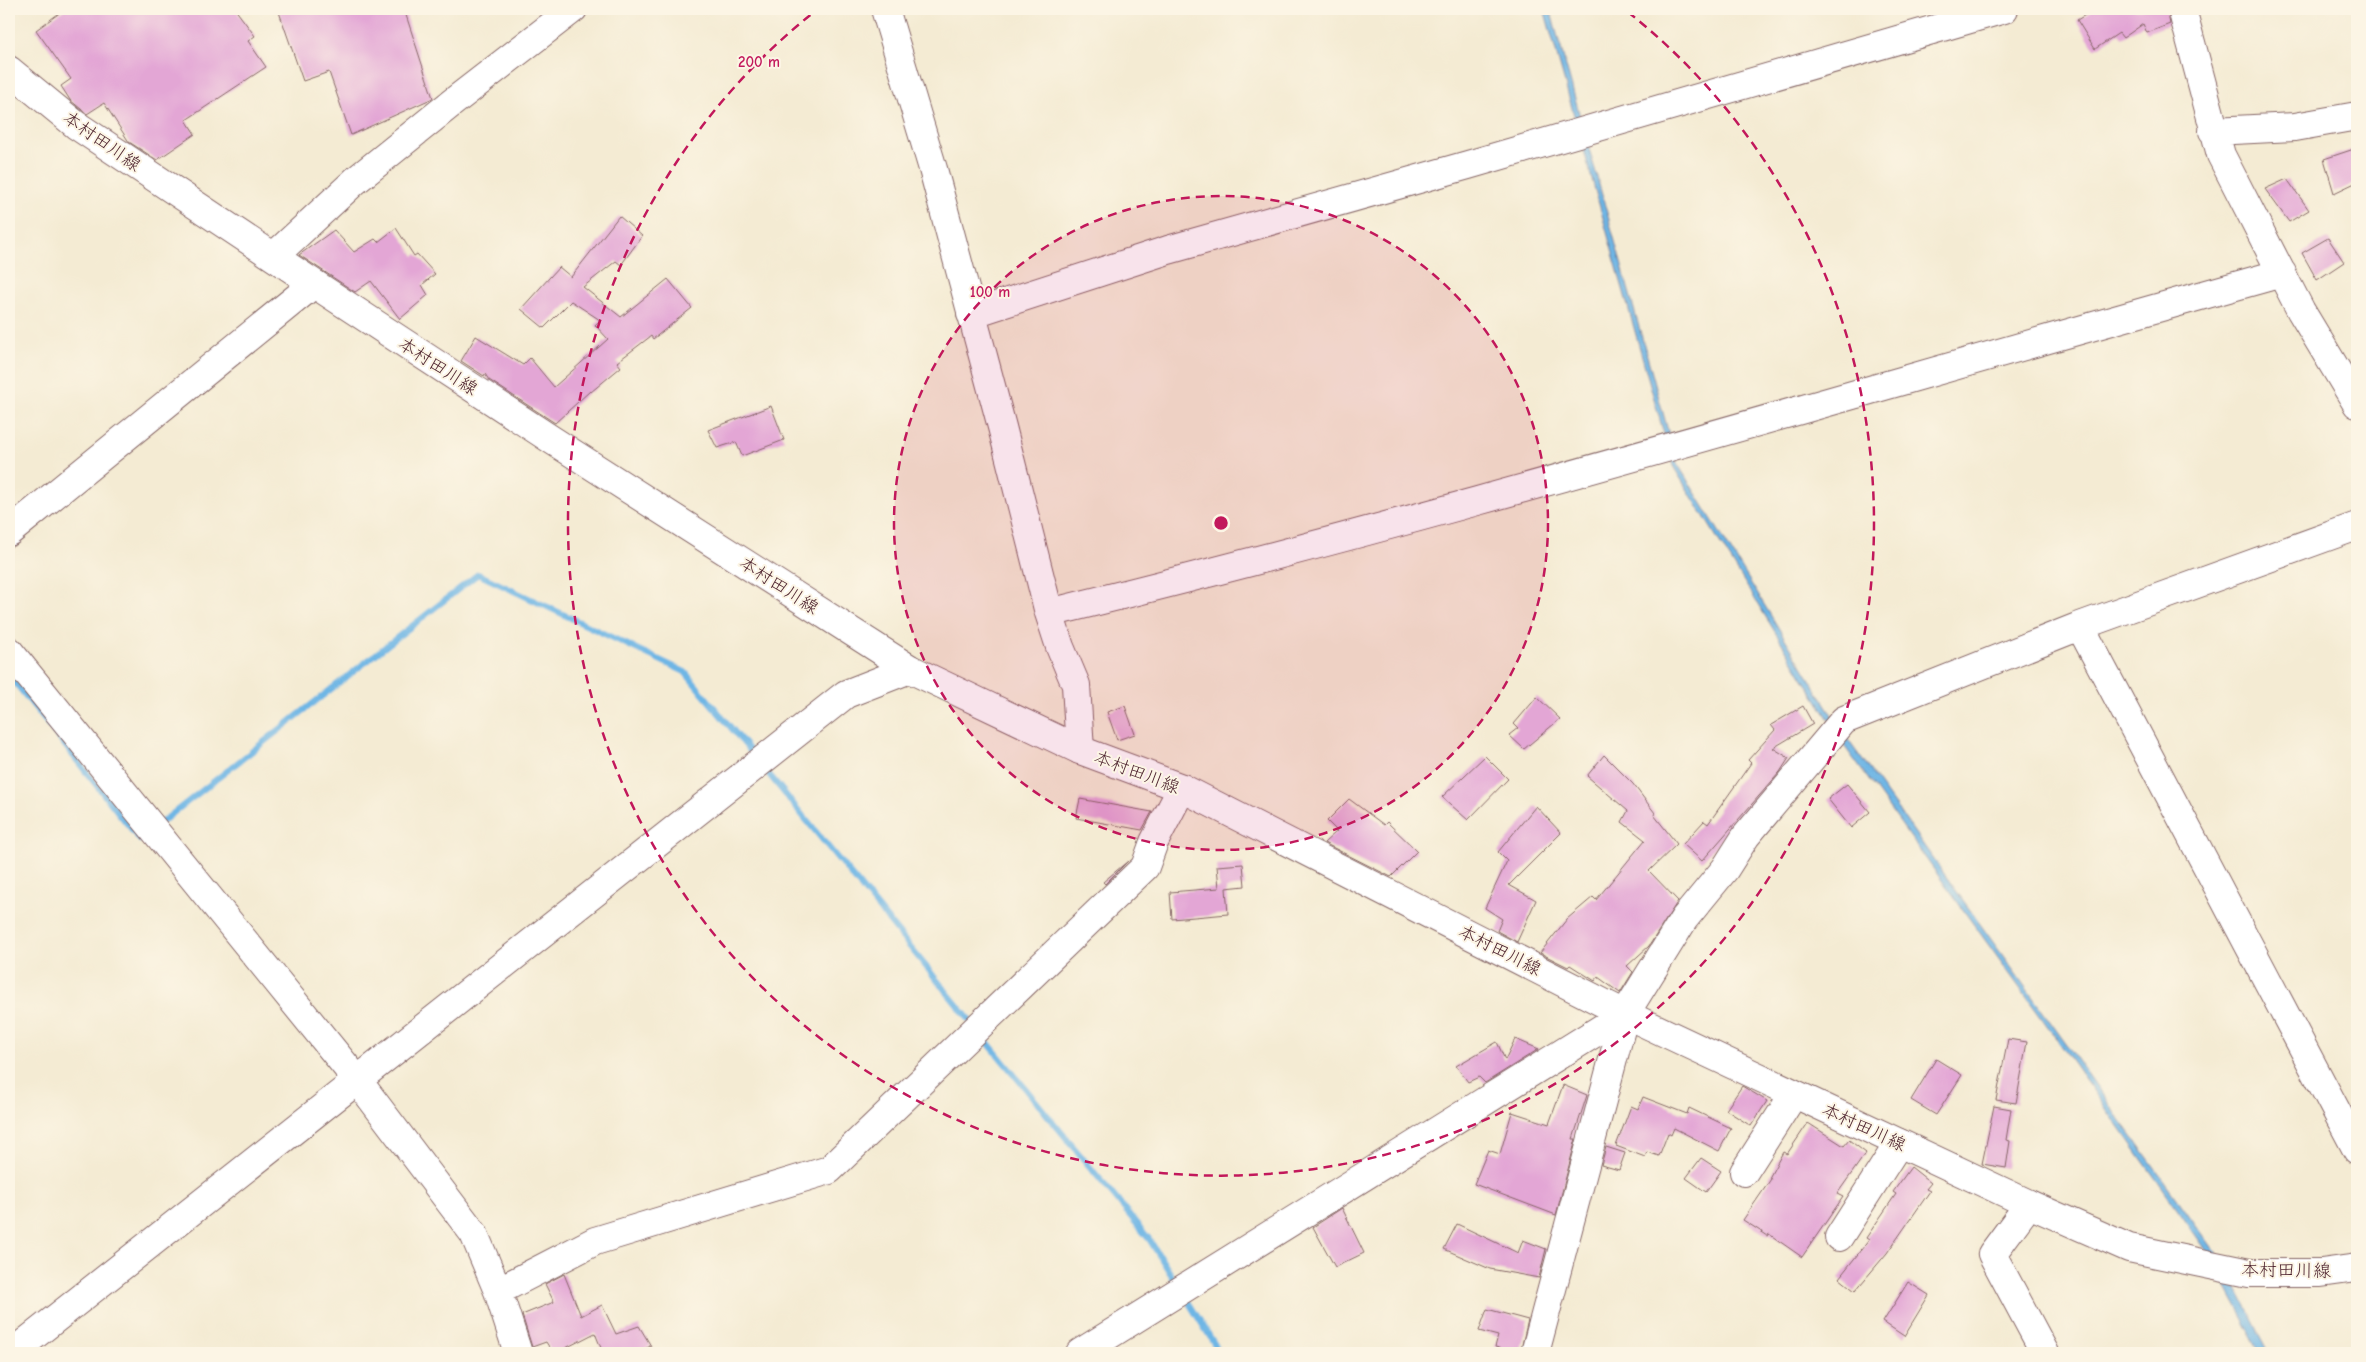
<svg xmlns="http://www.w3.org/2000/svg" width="2366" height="1362" font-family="'Comic Neue','Klee One',sans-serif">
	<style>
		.water { fill: #6eb6e5; stroke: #5c6a88 }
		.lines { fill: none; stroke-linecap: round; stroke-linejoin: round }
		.stream { stroke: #6eb6e5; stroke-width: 6 }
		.building { fill: #e3a6d5 }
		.minor-casing { stroke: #866666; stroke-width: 30 }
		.major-casing { stroke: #866666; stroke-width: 30 }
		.minor { stroke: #fff; stroke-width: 28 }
		.major { stroke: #fff; stroke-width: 28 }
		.ring { fill: none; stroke: #c2185b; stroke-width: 2.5; stroke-dasharray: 9 6 }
		.labels { text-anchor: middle; stroke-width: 4; stroke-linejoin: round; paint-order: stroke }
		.street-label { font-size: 18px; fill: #4a1f2b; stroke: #fcf5e5 }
		.centre { fill: #c2185b; stroke: #fcf5e5; stroke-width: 2.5 }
		.ring-label { font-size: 15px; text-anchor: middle; font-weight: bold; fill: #c2185b; stroke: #fcf5e5; stroke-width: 4; stroke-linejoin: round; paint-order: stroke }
	</style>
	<rect width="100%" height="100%" fill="#fcf5e5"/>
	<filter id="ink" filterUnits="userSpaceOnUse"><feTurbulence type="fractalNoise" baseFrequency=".02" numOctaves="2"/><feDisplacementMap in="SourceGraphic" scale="10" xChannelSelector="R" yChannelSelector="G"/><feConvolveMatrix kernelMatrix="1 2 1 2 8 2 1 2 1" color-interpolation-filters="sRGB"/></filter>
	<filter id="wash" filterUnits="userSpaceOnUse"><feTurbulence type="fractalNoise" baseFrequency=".0096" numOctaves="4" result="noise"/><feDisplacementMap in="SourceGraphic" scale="20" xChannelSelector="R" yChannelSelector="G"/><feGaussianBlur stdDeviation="1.12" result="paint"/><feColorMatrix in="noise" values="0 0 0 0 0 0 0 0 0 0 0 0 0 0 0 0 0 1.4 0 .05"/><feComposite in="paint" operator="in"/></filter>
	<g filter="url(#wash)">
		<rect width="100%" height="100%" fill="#f4ebd3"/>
		<path class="water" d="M1544 9H1550L1677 463 1843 733 2214 1250 2234 1283 2270 1353H2261L2204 1247 2046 1024 1837 736 1828 718 1673 466Z"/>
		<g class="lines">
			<path class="stream" d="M9 675 140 840 148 833
				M763 767 972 1023
				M158 825 478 574 685 672 756 758
				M980 1033 1149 1239 1177 1284
				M1184 1295 1220 1353"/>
		</g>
		<g id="blocks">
			<path class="building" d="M65 9H235L255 36 248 41 266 67 186 120 195 134 157 160 129 142 104 103 87 114 70 100 61 86 71 79 36 30Z
				M278 9H404L433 98 351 135 329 72 303 81Z
				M2095 9H2167L2170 24 2147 33 2143 24 2123 38 2119 33 2095 49 2077 20Z
				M2357 148V182L2334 193 2324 159Z
				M2287 179 2309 210 2289 222 2265 189Z
				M619 216 642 236 621 265 616 261 583 287 621 317 668 279 692 308 653 339 651 336 617 362 621 367 591 392 590 391 555 423 489 380 485 374 484 376 461 361 476 336 523 365 530 358 554 387 608 339 595 325 600 320 571 301 544 328 521 309 559 267 571 277Z
				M396 228 414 256 417 254 435 274 422 285 428 295 400 319 371 281 355 292 299 255 334 230 354 252 375 239 378 242Z
				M2328 238 2344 262 2317 280 2302 253Z
				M771 406 784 440 742 456 736 442 717 448 708 430Z
				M1537 697 1560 719 1524 749 1509 735 1518 728 1514 724Z
				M1125 706 1135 734 1117 740 1107 712Z
				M1803 706 1813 724 1773 748 1789 758 1780 772 1702 861 1683 844 1704 821 1708 824 1751 763 1748 760 1775 730 1771 725Z
				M1604 755 1633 784 1655 813 1654 815 1677 844 1649 871 1678 901 1649 946 1627 966 1633 972 1620 993 1598 977 1595 981 1570 965 1568 967 1540 953 1567 919 1593 897 1596 900 1645 840 1622 822 1628 811 1587 776Z
				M1485 756 1508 779 1468 820 1442 797Z
				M1847 784 1870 812 1851 828 1828 799Z
				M1080 799 1124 807 1152 812 1142 830 1076 818Z
				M1349 799 1384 825 1387 822 1417 851 1391 877 1324 843 1337 831 1327 821Z
				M1536 806 1561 833 1509 885 1536 900 1517 942 1497 931 1502 919 1485 908 1507 861 1498 852Z
				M1128 861 1105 884 1103 882Z
				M1243 864 1245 886 1226 888 1228 914 1172 919 1170 892 1219 888 1217 866Z
				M1515 1039 1539 1049 1485 1083 1479 1077 1468 1082 1456 1066 1497 1042 1505 1060Z
				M2008 1039 2027 1042 2016 1103 1996 1100Z
				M1936 1059 1962 1075 1936 1115 1911 1100Z
				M1563 1085 1587 1095 1573 1139H1576L1556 1215 1474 1184 1488 1150 1500 1154 1512 1112 1549 1124Z
				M1742 1086 1767 1101 1751 1126 1726 1110Z
				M1643 1097 1687 1114 1689 1108 1731 1128 1719 1151 1674 1128 1671 1135 1668 1133 1659 1156 1647 1152 1645 1157 1616 1146 1631 1106 1638 1109Z
				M1994 1106 2011 1109 2006 1140 2010 1141 2006 1168 1982 1164Z
				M1808 1123 1844 1146 1849 1140 1866 1153 1837 1194 1843 1197 1802 1257 1769 1234 1768 1236 1743 1220 1771 1179 1769 1178 1783 1152 1787 1154Z
				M1606 1147 1625 1153 1619 1170 1601 1165Z
				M1701 1158 1721 1171 1706 1192 1686 1178Z
				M1911 1167 1931 1183 1926 1189 1930 1191 1887 1253 1855 1291 1839 1278 1869 1240 1866 1238 1896 1194 1893 1192Z
				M1342 1208 1364 1253 1335 1267 1313 1227Z
				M1457 1224 1518 1253 1523 1240 1546 1249 1539 1278 1490 1269 1444 1249Z
				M564 1274 581 1316 602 1305 616 1334 639 1326 651 1346 636 1353H603L595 1333 556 1353H553L546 1342 532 1347 522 1315 554 1302 545 1284Z
				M1908 1282 1929 1295 1904 1336 1883 1322Z
				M1487 1309 1528 1320 1520 1353 1495 1347 1498 1336 1479 1331Z"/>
		</g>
	</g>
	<g filter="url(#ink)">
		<use href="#blocks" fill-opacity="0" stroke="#866666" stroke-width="1"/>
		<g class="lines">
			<defs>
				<path id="minor" d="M885 9 933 169 1002 427 1049 613 1060 647 1076 685 1080 750
					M2182 9 2221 155 2301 311 2357 404
					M2213 131 2295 127 2357 116
					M274 256 355 181 453 102 573 9
					M971 314 1168 250 1468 165 2004 9
					M9 532 310 287 316 285
					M1049 613C1463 512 1872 387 2282 273
					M2080 626 2357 1150
					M9 651 358 1081 474 1234 498 1291 518 1353
					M1744 1172 1794 1094
					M2029 1204 1992 1254 2045 1353
					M1839 1237 1899 1143
					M498 1291 595 1241 829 1170 1145 867 1154 842 1182 788
					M12 1353 846 694 910 669
					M1080 1353 1625 1014
					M1535 1353 1625 1014 1684 919 1725 869 1746 836 1844 720 2080 626 2357 526"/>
				<path id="major" d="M9 70 76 125 316 285 552 440 910 669 1080 750 1182 788 1625 1014 2029 1204 2129 1248 2249 1273H2321L2357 1268"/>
			</defs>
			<use href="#minor" class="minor-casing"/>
			<use href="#major" class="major-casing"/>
			<use href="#minor" class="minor"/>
			<use href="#major" class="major"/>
		</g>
	</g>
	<circle cx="1221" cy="523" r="327" fill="#c2185b" fill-opacity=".12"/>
	<g class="ring">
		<circle cx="1221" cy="523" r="327"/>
		<path d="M1628 12A653 653 0 1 1 814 12"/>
	</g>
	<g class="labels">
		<g class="street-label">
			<text transform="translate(102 141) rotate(35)" y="6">本村田川線</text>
			<text transform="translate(438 366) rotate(33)" y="6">本村田川線</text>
			<text transform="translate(779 585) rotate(33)" y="6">本村田川線</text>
			<text transform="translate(1137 772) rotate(21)" y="6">本村田川線</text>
			<text transform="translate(1500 950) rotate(27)" y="6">本村田川線</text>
			<text transform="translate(1864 1127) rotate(25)" y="6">本村田川線</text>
			<text transform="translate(2286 1270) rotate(1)" y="6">本村田川線</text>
		</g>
	</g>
	<circle cx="1221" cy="523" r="8" class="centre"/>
	<g class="ring-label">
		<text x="759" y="67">200 m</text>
		<text x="990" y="297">100 m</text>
	</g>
	<rect width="2366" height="1362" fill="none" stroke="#fcf5e5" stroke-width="30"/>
</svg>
